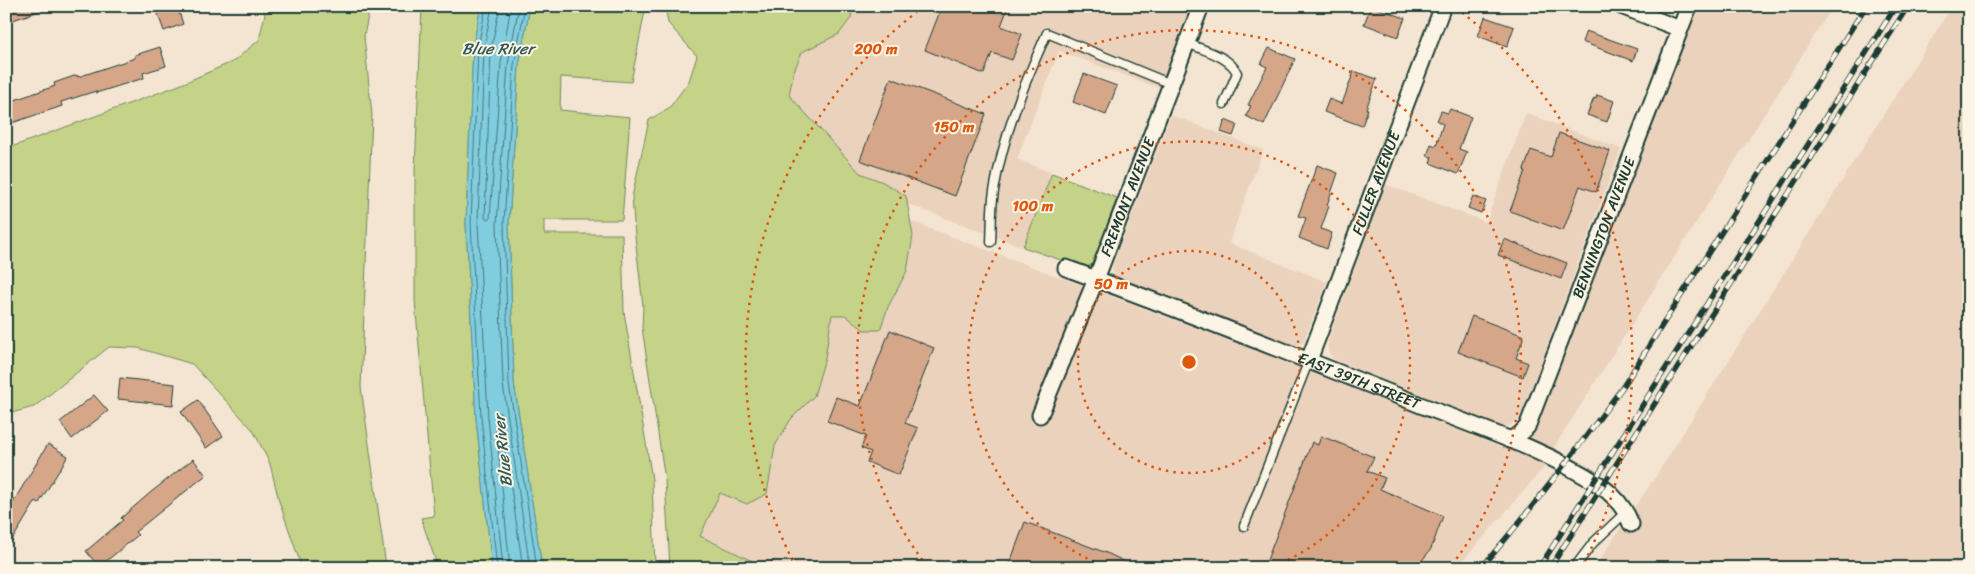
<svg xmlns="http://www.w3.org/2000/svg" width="1975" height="574" font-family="Sriracha,sans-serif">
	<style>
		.built { fill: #ebd2bd }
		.green { fill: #c4d388; stroke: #72885e }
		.water { fill: #81cde0; stroke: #5a939b }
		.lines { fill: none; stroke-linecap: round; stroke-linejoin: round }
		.shore { stroke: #467779; stroke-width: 1 }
		.building { fill: #d6a689; stroke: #1f3d34 }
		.lane-casing { stroke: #1f3d34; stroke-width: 11 }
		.street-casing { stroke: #1f3d34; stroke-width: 19 }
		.lane { stroke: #fcf5e5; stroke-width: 8 }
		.street { stroke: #fcf5e5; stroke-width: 15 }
		.rail-casing { stroke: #1f3d34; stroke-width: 5.5 }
		.rail { stroke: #fcf5e5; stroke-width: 4; stroke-dasharray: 11; stroke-linecap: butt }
		.ring { fill: none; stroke: #de580e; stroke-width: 2.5; stroke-dasharray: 2.5 5 }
		.labels { text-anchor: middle; stroke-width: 4; stroke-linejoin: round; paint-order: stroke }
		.street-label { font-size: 15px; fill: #1f3d34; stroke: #fcf5e5 }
		.water-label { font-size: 16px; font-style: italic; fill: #335a56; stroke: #fcf5e5 }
		.centre { fill: #de580e; stroke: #fcf5e5; stroke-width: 2.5 }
		.ring-label { font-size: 15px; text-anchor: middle; font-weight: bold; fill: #de580e; stroke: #fcf5e5; stroke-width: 4; stroke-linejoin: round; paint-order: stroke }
	</style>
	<rect width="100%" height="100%" fill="#f4e5d3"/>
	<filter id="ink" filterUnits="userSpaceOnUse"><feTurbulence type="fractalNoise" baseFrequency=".02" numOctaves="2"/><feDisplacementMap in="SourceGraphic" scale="10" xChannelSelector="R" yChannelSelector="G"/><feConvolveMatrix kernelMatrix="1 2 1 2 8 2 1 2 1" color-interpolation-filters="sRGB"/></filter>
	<g filter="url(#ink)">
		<path class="built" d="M852 6H1181L1190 9 1159 88 1059 51 1017 159 1052 173 1023 247 907 204 906 196 883 182 860 173 789 95 794 71 802 52 839 34 851 18Z
			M1697 6H1833L1553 449 1529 439 1552 384Z
			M1952 6H1969V568H1594L1656 476Z
			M1526 113 1621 149 1520 418 1511 425 1501 427 1333 359 1328 351V341L1385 184 1486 222Z
			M1171 115 1263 150 1229 243 1327 282 1303 343 1294 346 1114 276 1112 267Z
			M910 221 1283 361 1546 465 1457 568H767L700 536 720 493 747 504 767 494 775 446 791 419 814 396 825 358 832 315H845L864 330H880L888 307 907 271 913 236Z"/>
		<path class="green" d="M260 6H370L364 36 372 115 361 387 385 559 388 568H302L279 501 270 464 253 430 192 364 138 348 109 347 34 407 15 412 6 407V149L177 86 234 61 259 40 265 14Z
			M422 6H481L473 46 466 223 476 418 492 568H438L421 518 434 516 415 301V170Z
			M530 6H646L631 82 561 77 560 110 630 117 622 220H544V234H622L624 312 652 479 655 568H542L514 383 509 223 519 65Z
			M665 6H852L851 18 839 34 802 52 794 71 789 95 860 173 883 182 906 196 913 236 907 271 888 307 880 330H864L845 315H832L825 358 814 396 791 419 775 446 767 494 747 504 720 493 700 536 767 568H670L665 480 642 328 643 306 635 236 632 197 649 120 670 107 689 81 697 56 668 23Z
			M1052 173 1117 198 1093 264 1084 268 1023 247Z"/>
		<path class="water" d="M481 6H530L519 65 509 223 514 383 542 568H492L476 418 466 223 473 46Z"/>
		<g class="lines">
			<path class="shore" d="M486 6 478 47 471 223 481 417 497 568
				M492 6 484 48 478 223 488 417 503 568
				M500 6 491 49 485 218 488 220 490 218 501 63 511 6
				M519 6 508 64 497 224 503 384 530 568
				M525 6 514 65 504 223 509 384 537 568
				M510 568 495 416 497 411 500 413 523 568"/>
		</g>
		<path class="building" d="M8 6H47L48 8 13 20Z
			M155 6H177L183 24 164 31Z
			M942 6H997L1007 10 1001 26 1022 34 1012 60 992 53 984 74 925 50Z
			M1371 6 1405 18 1398 37 1364 24Z
			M1485 17 1514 27 1507 47 1478 36Z
			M1586 31 1637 49 1633 61 1582 42Z
			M160 47 166 66 143 73 144 78 96 93V91L61 102 62 106 6 125V103L55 86 54 83 77 75 78 77 135 58V55Z
			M1269 48 1295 59 1264 125 1246 116 1251 106 1248 105 1267 67 1261 64Z
			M1354 71 1377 79 1366 109H1368L1362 126 1324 112 1329 99 1342 104Z
			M1084 74 1117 86 1106 115 1073 102Z
			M891 78 986 114 955 196 860 160Z
			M1597 95 1614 101 1607 122 1587 115 1594 98 1596 99Z
			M1450 109 1471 117 1459 149 1467 152 1458 174 1430 163 1432 157 1427 156 1431 144 1436 146 1443 124 1437 121 1441 111 1448 113Z
			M1225 120 1237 125 1233 136 1221 132Z
			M1559 133 1610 151 1596 192 1580 186 1563 231 1510 211 1525 171 1524 170 1531 150 1551 157Z
			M1317 165 1338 173 1327 205 1329 206 1321 229 1332 233 1327 249 1299 238 1306 218 1298 216Z
			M1473 196 1486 201 1481 213 1468 208Z
			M1504 239 1567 263 1561 279 1498 255Z
			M1472 316 1524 336 1516 358 1528 363 1523 377 1458 352Z
			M890 330 934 348 905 423 918 428 899 475 867 462 871 452 861 448 866 436 827 421 836 397 860 406Z
			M120 378 175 384 173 405 118 399Z
			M94 395 108 411 72 439 60 422Z
			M198 400 223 436 206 448 181 412Z
			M1321 436 1374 457 1367 471 1385 478 1380 489 1443 516 1431 549 1416 568H1264L1312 442 1318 445Z
			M48 444 68 456 39 503 36 501 6 550V501L12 504Z
			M193 459 206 475 135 532 138 535 99 567 86 551 123 520 121 518 150 493Z
			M1025 522 1109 554 1138 568H1008Z"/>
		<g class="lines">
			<defs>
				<path id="lane" d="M1187 43C1202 50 1230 56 1237 73L1224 104
					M991 242C992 225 991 208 994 191 1003 136 1024 84 1047 33L1171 84
					M1244 526 1309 360
					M1574 568 1593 543 1626 512"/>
				<g id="street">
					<path d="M1621 6 1680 29"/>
					<path id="s1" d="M1066 268C1181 310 1294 355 1408 400 1470 425 1546 449 1601 486 1615 496 1625 508 1631 524"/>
					<path id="s2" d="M1309 360 1443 6"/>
					<path id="s3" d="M1040 415 1096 279 1201 6"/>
					<path id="s4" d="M1509 440 1519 435 1527 427 1689 6"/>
				</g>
			</defs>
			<use href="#lane" class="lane-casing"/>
			<use href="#street" class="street-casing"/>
			<use href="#lane" class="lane"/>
			<use href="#street" class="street"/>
			<defs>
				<path id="rail" d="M1481 568C1532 509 1578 448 1624 385L1866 6
					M1539 568 1896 6
					M1550 568 1908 6"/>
			</defs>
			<use href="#rail" class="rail-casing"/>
			<use href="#rail" class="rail"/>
		</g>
	</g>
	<g class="ring">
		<circle cx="1189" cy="362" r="111"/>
		<path d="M1108 568A221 221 0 1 1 1270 568"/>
		<path d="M927 566A332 332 0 1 1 1451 566"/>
		<path d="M796 567A443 443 0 0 1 922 8M1456 8A443 443 0 0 1 1582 567"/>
	</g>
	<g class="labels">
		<g class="street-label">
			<text dy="5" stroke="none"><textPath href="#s2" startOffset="189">FULLER AVENUE</textPath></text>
			<text dy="5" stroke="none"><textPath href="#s3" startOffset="235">FREMONT AVENUE</textPath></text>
			<text dy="5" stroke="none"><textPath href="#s4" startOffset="236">BENNINGTON AVENUE</textPath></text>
			<text dy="5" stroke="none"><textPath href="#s1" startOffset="314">EAST 39TH STREET</textPath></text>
		</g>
		<g class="water-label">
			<text x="498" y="54">Blue River</text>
			<text transform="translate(502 451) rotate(-96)" y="6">Blue River</text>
		</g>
	</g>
	<circle cx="1189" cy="362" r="8" class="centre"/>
	<g class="ring-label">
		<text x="876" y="54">200 m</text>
		<text x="954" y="132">150 m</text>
		<text x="1033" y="211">100 m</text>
		<text x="1111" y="289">50 m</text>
	</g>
	<rect width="1975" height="574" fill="none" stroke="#fcf5e5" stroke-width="25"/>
	<rect x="12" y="12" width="1950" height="549" fill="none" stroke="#1f3d34" stroke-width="2" filter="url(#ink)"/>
</svg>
